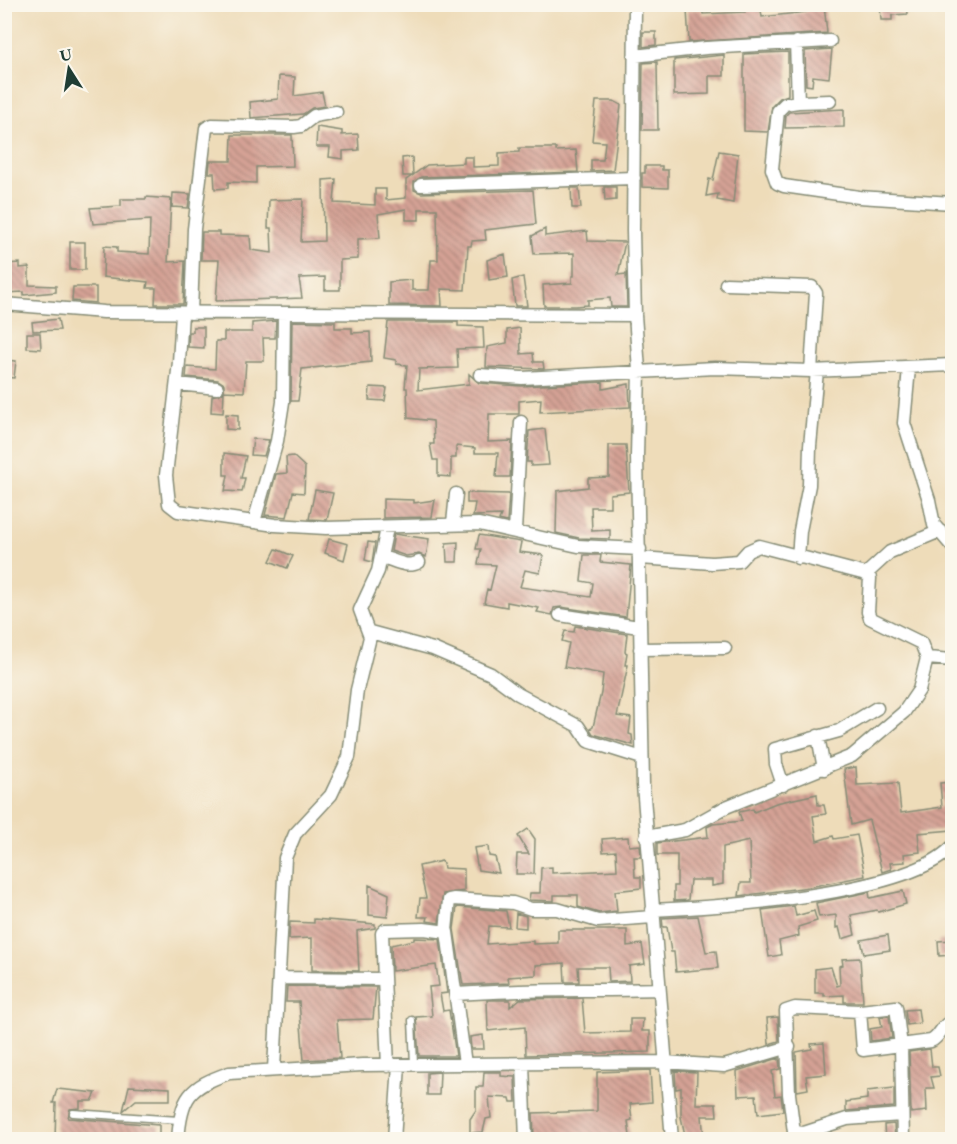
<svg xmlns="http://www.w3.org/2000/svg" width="957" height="1144" font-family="'EB Garamond',serif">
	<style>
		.building { fill: url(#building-back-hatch) }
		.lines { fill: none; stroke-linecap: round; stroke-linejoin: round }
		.lane-casing { stroke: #868c76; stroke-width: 9 }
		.street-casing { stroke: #868c76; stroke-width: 15 }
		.lane { stroke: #fff; stroke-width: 6 }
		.street { stroke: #fff; stroke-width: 12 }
	</style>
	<defs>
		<pattern id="building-back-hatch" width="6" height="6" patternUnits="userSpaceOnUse" patternTransform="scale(1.5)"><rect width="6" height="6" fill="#d5a295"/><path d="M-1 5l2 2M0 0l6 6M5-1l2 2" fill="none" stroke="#ac857a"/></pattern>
	</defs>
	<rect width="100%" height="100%" fill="#fbf7ec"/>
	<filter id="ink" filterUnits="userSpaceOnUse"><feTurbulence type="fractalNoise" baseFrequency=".0167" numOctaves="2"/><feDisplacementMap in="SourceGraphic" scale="12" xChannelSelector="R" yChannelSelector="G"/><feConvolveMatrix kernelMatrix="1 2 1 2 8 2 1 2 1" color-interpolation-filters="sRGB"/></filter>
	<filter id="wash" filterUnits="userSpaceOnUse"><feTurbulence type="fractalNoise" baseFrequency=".008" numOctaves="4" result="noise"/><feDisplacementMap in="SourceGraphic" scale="24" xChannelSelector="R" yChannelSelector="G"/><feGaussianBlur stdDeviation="1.35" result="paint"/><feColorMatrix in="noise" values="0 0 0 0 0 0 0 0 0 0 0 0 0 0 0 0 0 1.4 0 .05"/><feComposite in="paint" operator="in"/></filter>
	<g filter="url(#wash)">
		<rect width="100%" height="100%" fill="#eedcb9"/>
		<g id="blocks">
			<path class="building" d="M744 4H760L762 17 806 12V4H824L827 33 689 42 687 10 702 9 703 14 745 12Z
				M907 4 908 14 892 15V20H881L880 5Z
				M643 32H656V45L643 47Z
				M832 49 829 78 813 76 812 86 806 85 805 51Z
				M788 52V95L780 98 772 106 768 132 744 131V54Z
				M724 55V76H709V94L674 95V60Z
				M657 62 658 130H642L643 63Z
				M279 76 295 77 294 96 322 92 325 106 312 108 303 114 251 118 250 102 278 99Z
				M596 101H614L621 105 613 170 591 171V160H603L605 142 592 141Z
				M844 109V127L785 128 786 115 789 112Z
				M317 127 342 131V135L358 134 359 150 343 151V159L329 157 330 147H316Z
				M232 135H292L293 166 256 167V183L228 182V188L215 189 214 173H209L210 161H231Z
				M519 148H556V151L576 150 578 172 421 177 414 182V190L421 193 533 190 536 224 485 230 486 240 472 241 471 246H468L465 290 441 289 442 306 389 305V282L412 280V290H429L431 260H438L437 209H419V220H406V209L378 214 380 238 358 239V259L340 260V290H325V277L299 278 302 298 216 301 219 260H201L202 232H219V235L250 236 251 250 272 253 271 228H268L269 200 303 199 301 242 324 241 323 180 336 179 334 203 375 205V189H386V200L406 198V180L412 176H403L402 158 412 157 413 175 427 165 464 163V157H473V167L499 166V153L519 152Z
				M719 151 738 154 733 203 717 200 718 194 706 196 709 179 713 180Z
				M645 166H662V170H668V188L642 187V173H645Z
				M604 187H616V200L605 201Z
				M571 188H579L581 208H572Z
				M173 193 190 194 188 208 172 207Z
				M146 197 171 199 168 262 185 261 183 304H155L156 288H147L148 282 103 277 104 246 117 247V252L149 254 150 220 93 224 90 208 121 206V199H146Z
				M545 229V236L587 231 588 241 625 242 618 275 626 274 627 307H611L610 298 588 300V305L576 306H544L543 285 572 283V276H574V253L534 254 532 236Z
				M70 242H85V270H70Z
				M505 254 508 277 489 280 487 260Z
				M20 263V268L29 267V285L56 286V292L24 295V292L4 293V264Z
				M523 277 527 306H515L512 280Z
				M73 287H96V303L72 301Z
				M58 319 60 330 33 331 32 322Z
				M276 321 275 338H263L264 361H246L244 392 224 391V384L218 380 186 377 187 367 215 369 216 341H224V332H252V323Z
				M292 321 335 322V328H352V333L370 332 371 362 302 369 298 401H291Z
				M388 322H458V326L483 327 484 348 457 349 458 368 419 369 418 390 469 384V374L479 383 521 386 603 382V389L629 384 630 407 540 412 541 399 519 401V414H489L488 442 512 441 510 477H496L498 453H475V448L456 446V458H451V477L438 476V460H433L430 444H434L433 421 408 418 407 388H405L407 365 396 364V360L384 358Z
				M193 327H204V348L188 347 189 332H193Z
				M520 328 521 354 533 353 534 362H543L544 369 486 367 487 347 507 343V330Z
				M27 333H40L41 349 27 348Z
				M4 360 16 361 14 378 4 377Z
				M370 387 387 388 385 401 369 400Z
				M224 392 223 413 211 412 212 396Z
				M226 414 238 415V430L226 429Z
				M545 429 549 465 531 466V462H527L529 431Z
				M253 439 269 440 264 456 251 455Z
				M609 445H626L629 492 610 494V507H591L592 531 610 530V539L579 538 556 533 557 491 588 487V478L609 477Z
				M224 453 246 456 241 478H245L242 492 225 491 228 475H224Z
				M293 456 305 467 304 493 293 492 287 517 265 515 276 474 287 473 286 457Z
				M315 490 333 493 327 520 309 519Z
				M467 493 509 494 507 522 499 520 501 515 473 516 475 503H467Z
				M383 499 414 500V503L435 500 432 517 383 518Z
				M394 534 429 539 426 557 419 554 406 556 391 551Z
				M479 535 521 542 519 552 543 555 540 573 525 570 520 587 591 597 593 583 581 581 584 555H601L600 562 631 565 626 617 561 607 554 608 552 615 537 612 539 608 507 602V607L484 603 487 589 490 590 496 565 478 564 481 549H476Z
				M329 539 348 544 344 560 325 553Z
				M368 542 375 543 372 562 365 560Z
				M458 542 457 562H447L446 543Z
				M276 549 293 556 287 568 270 561Z
				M575 626 627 634 625 652 627 653 625 665H628L617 716 631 718 629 734 632 735 633 745 593 734 590 729 593 727 601 693 603 674 564 667 569 643 562 641 565 631 574 632Z
				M856 767 857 785 898 783 901 813 942 807 940 783 952 782V830L918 833 920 852 904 854 905 862 890 863 891 869 882 872 869 820 851 825 844 769Z
				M817 794 818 805H824L826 814 813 816 817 841 833 836 834 839 857 835 865 876 809 887 739 896 741 883H751L749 841 723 847V884L712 886V880H690L688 900 674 901V886H677V855H657V843L708 837 707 827 713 824 742 821 739 812 753 809 754 812 776 803Z
				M528 829 535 839 534 874H516L517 854H529L518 836Z
				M628 837 629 846 640 845 641 857H634L635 877H641V888L615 891 617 911 599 913 578 907V895H554V901L529 900 530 893H540L541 868 552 867V873L617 870 616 851 603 852 602 839Z
				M488 846 489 856 495 857 499 873 478 870 474 848Z
				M442 861 444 868 464 869V891L443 894 439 923 427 921 428 917H418L420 898H426L419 866Z
				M369 885 389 894 387 917 369 915Z
				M903 891 906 904 878 912 877 910 851 915 855 935 842 939 839 927 836 928V915L819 917 816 903 869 892 870 898Z
				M794 906 796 916 814 911 817 921 798 927 799 936 779 941 781 955 769 957 762 910Z
				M457 907 506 911 509 927 489 926 487 944 533 941V944L558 943V930H627V946L642 944 645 964 629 966 630 981 609 982 608 967H578L579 982H565L564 963 536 965V975L508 977 509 983 463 985 454 929Z
				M516 913 526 916V928L515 927Z
				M698 916 706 952 716 951 718 968 676 972 674 952H671L667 927H663L662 918Z
				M314 919 375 924V928L357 931 359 971 312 970V938L289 939 290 922 314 923Z
				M888 935 890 950 864 954 861 940Z
				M414 938 440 939 447 993 440 994 443 1011 449 1010 456 1056H419L416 1017 432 1016 429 987 439 986 436 965 392 971 391 945 414 940Z
				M952 940V955L939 956 938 941Z
				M860 958 863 1002H844V995L824 996V993H815V969L831 967 837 986 840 985 839 966 843 965 842 959Z
				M287 986 376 987 373 1019 337 1020 340 1058 304 1060 299 1002H286Z
				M582 998 585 1033 630 1032V1019H643L642 1031H650V1052L526 1055 525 1027 488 1031 487 1000H510V1007L520 999Z
				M918 1009 920 1023 907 1025 905 1010Z
				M889 1016 892 1038 871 1041 870 1029 882 1027 880 1017Z
				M778 1017 779 1041 769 1044 767 1018Z
				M483 1035 484 1049H471L470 1037Z
				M824 1043 826 1074 806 1076 808 1089 797 1091 796 1052 812 1049 811 1044Z
				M930 1049 932 1067H938L940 1076 931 1077 934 1088H926L927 1111 911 1113 909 1052Z
				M779 1058 780 1069 772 1071 775 1096 781 1095 783 1111 758 1114 756 1095 738 1096 737 1071Z
				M650 1070 652 1102 630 1104 632 1120 628 1121 630 1136 582 1139V1134L534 1136 533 1113 597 1111V1072Z
				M675 1071 697 1072 696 1104H716L717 1116H702L704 1140H686L681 1117V1088L676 1089Z
				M440 1072 439 1095H427V1073Z
				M484 1072H501V1076L515 1077 516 1102H511L510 1098 489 1097 491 1118 486 1119 483 1132 470 1133V1119L476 1110V1087H483Z
				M129 1086 170 1088V1100H136L123 1111Z
				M894 1088V1107L846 1111V1102L867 1099V1091Z
				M57 1089 96 1093 92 1101H80V1108L70 1109 68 1118 159 1125V1140H55L56 1103H53Z
				M894 1124 895 1140H885L884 1125Z"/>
		</g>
	</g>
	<g filter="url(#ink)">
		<use href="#blocks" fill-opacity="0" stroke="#868c76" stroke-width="1.5"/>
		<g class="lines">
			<defs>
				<path id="lane" d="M412 1020 414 1064
					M73 1113 179 1120"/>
				<path id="street" d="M635 4 633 231 635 315 639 370 637 456 643 785 672 1140
					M796 42 798 102 830 101
					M634 56 706 48 830 41
					M798 102 785 104 778 111 772 169 777 183 784 186 859 197 952 203
					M421 185 634 178
					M726 284 812 287 816 293 811 371
					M4 304 104 312 635 315
					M182 313 179 362 166 475 169 504 178 511 275 525 326 528 479 524 578 546 640 549
					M191 313 194 229 206 128 212 125 294 127 301 126 314 116 336 112
					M909 368 904 423 929 500 934 525 952 546
					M480 375 522 378 715 368 811 371 952 365
					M177 384 217 388
					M254 522 277 441 283 402 284 313
					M453 523 456 494
					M515 531 521 422
					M382 557C394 560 407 569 419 562
					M640 558 712 563 739 561 748 551 759 546 866 574 870 578 868 612 870 618 921 643 927 658
					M798 558 800 531 809 485 810 446 817 371
					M866 574 890 552 940 531
					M560 615 639 627
					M370 632 433 649 491 674 518 694 578 726 588 741 642 758
					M640 649 725 648
					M818 736 824 769
					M783 785 776 764 775 749 839 731 877 708
					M646 837 685 830 726 807 852 756 904 712 919 690 927 658 952 660
					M652 910C719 907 907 895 952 847
					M446 931 449 900 454 899 513 903 531 909H557L598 921 653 917
					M280 978 383 979
					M456 994C523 989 591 991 659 989
					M860 1011 863 1050 931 1041C941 1036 941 1025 952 1021
					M523 1064 526 1140
					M388 1066 382 933 385 930 424 929 447 932 465 1064
					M274 1069 285 858 295 834 331 795 349 757 357 690 370 637 360 610 378 571 387 528
					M901 1115 847 1119 804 1133 794 1132 789 1094 786 1011 795 1008 860 1011 896 1007 901 1046 903 1140
					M178 1140C181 1097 189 1087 229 1073L362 1065 664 1062 724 1066 789 1047
					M394 1140 399 1065"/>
			</defs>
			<use href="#lane" class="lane-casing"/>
			<use href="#street" class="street-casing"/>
			<use href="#lane" class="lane"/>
			<use href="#street" class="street"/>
		</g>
	</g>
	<rect width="957" height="1144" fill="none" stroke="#fbf7ec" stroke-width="24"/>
	<g transform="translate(69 69) rotate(348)" stroke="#fbf7ec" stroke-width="4.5" paint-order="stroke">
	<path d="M0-4.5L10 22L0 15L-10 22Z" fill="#1f3d34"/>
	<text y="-9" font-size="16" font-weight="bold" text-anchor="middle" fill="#1f3d34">U</text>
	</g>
</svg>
